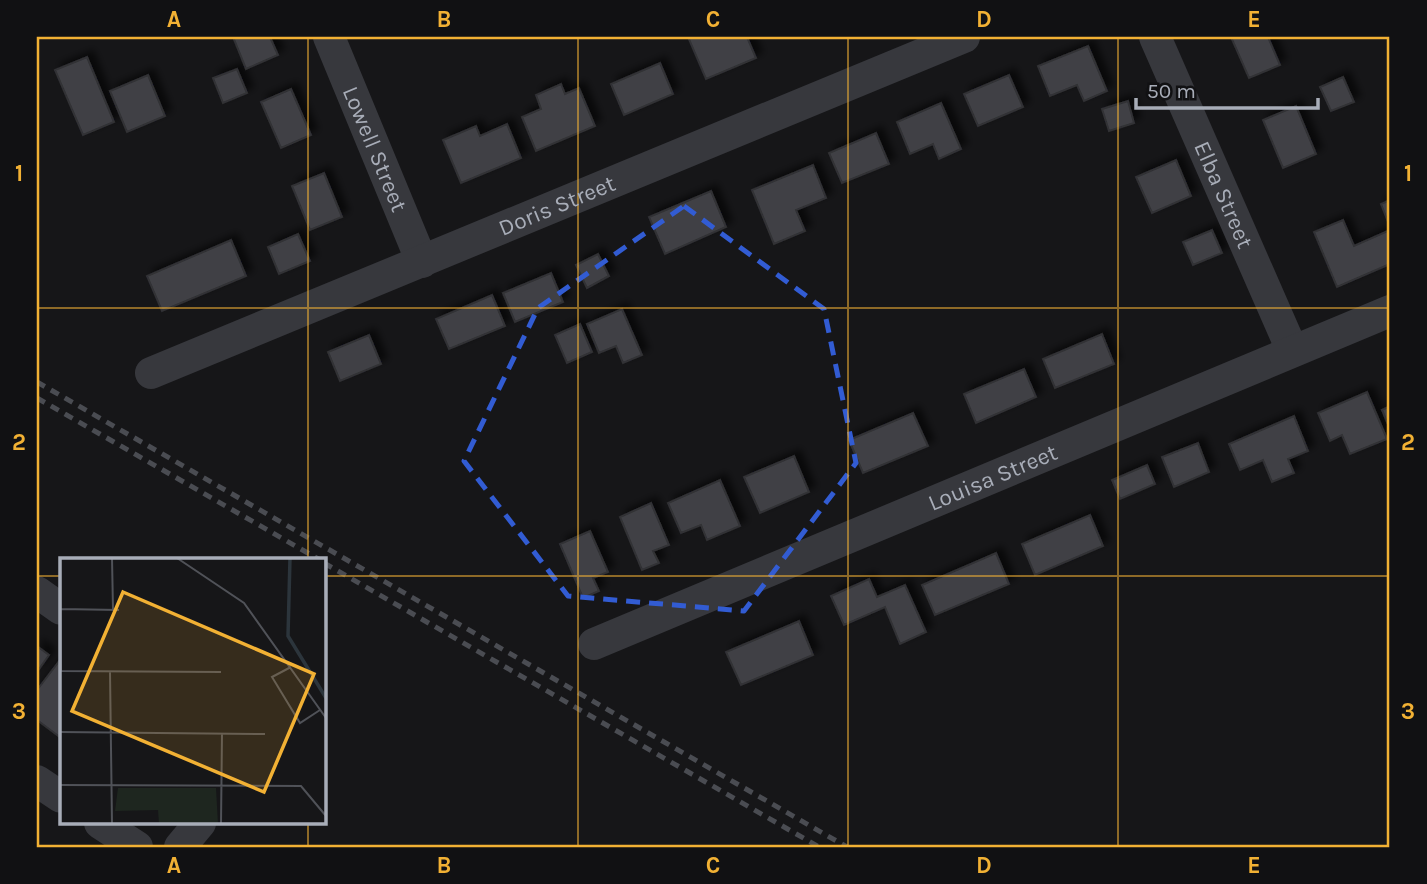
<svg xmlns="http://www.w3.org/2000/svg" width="1427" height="884" font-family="Karla,sans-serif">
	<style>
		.building { fill: #404145; stroke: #303034; stroke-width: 2; filter: url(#shadow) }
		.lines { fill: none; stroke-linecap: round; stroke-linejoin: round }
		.minor { stroke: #37383d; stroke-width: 32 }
		.rail { stroke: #4a4c52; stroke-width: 5; stroke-dasharray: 9 7; stroke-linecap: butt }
		.marked { fill: none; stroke: #325cd3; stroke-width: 5; stroke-dasharray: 14 9; stroke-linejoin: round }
		.grid { fill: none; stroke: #f2b134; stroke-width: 2; stroke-opacity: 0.55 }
		.labels { text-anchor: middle; stroke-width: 6; stroke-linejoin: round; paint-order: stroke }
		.street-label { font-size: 23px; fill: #a8adb8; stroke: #111113 }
		.inset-river { fill: none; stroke: #2c353c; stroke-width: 3.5 }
		.inset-road { fill: none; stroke: #505258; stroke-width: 2 }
		.view { fill: #f2b134; fill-opacity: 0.15; stroke: #f2b134; stroke-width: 3.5 }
		.inset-edge { fill: none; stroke: #a8adb8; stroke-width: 3.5 }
		.neatline { fill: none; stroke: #f2b134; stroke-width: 2.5 }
		.grid-label { font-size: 23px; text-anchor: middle; font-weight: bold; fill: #f2b134 }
	</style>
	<defs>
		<filter id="shadow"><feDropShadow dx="6" dy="-6" stdDeviation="3.5" flood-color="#0009"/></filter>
	</defs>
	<rect width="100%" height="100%" fill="#161618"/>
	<path class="building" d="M233 37H270L278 55 246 69Z
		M688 37H747L756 58 706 79Z
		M1231 37H1268L1280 65 1249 78Z
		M1088 46 1107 91 1084 101 1077 85 1050 96 1038 66Z
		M87 57 114 122 83 135 55 70Z
		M660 63 673 94 624 115 611 84Z
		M237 69 247 93 223 103 213 78Z
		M148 75 165 116 127 132 110 91Z
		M1009 75 1023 107 978 126 964 94Z
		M1343 77 1354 102 1331 111 1320 87Z
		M561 84 565 94 579 88 595 126 536 151 522 117 541 109 536 95Z
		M291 89 311 135 281 148 261 102Z
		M1128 101 1134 123 1109 131 1102 109Z
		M941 103 961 149 939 159 933 144 910 154 897 122Z
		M1296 106 1316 154 1283 168 1263 120Z
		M507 124 521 158 461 183 443 140 476 126 480 136Z
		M876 133 889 164 842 183 829 153Z
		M1176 160 1191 196 1152 213 1136 177Z
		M813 165 826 198 796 210 805 231 774 244 752 190Z
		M324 173 342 217 310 230 292 186Z
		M711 191 726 227 665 254 649 217Z
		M1390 200V227L1381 204Z
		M1343 220 1354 246 1390 230V264L1337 287 1314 232Z
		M1212 230 1222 253 1193 265 1183 242Z
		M298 234 310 261 279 274 268 247Z
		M231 240 246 276 162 311 147 276Z
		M598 254 609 276 587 288 576 265Z
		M551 273 563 302 515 322 503 293Z
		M492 295 505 326 449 349 436 319Z
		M622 309 642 355 623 363 616 346 599 353 587 324Z
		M580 324 592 352 567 363 555 335Z
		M1102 334 1114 364 1055 388 1043 359Z
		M369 335 381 364 340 381 328 352Z
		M1024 369 1036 397 976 423 964 394Z
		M1367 392 1387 439 1350 454 1342 435 1330 441 1318 413Z
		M1390 406V429L1382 410Z
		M913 413 928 446 863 473 849 440Z
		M1294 416 1308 451 1288 459 1294 473 1272 482 1263 460 1240 470 1229 444Z
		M1198 443 1209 472 1174 487 1162 457Z
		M794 456 809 492 760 513 744 477Z
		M1147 465 1155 484 1120 499 1112 480Z
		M720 480 740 526 707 540 701 525 681 533 668 503Z
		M651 503 669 545 653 551 659 563 642 570 620 517Z
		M1090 515 1103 546 1035 575 1022 544Z
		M590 531 608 572 593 578 599 591 583 598 560 544Z
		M996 553 1009 584 935 615 922 585Z
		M869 579 877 597 905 585 926 632 900 644 885 607 844 625 831 596Z
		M799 621 813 655 741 685 726 652Z
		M37 646 49 655 37 672Z
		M60 660 61 661V738L37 720V690Z"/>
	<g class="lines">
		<g class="minor">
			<path id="s1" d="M329 37 422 262"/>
			<path id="s2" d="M1155 37 1292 350"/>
			<path id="s3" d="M151 373 964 37"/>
			<path d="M37 592 61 609"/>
			<path id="s4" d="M594 644 1390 311"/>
			<path d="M37 781 61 797"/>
			<path d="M100 823 137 847"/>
			<path d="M180 847 200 823"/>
		</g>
		<path class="rail" d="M37 382 847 847
			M37 398 320 560
			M324 563 819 847"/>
	</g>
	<path class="marked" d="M684 206 824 309 856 463 744 611 568 596 464 461 538 308Z"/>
	<path class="grid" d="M308 37V560M578 37V847M848 37V847M1118 37V847M37 308H1390M37 576H61M324 576H1390M308 823V847"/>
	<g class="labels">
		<g class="street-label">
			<text dy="8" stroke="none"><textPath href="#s1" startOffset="121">Lowell Street</textPath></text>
			<text dy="8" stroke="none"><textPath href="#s2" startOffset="172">Elba Street</textPath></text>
			<text dy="8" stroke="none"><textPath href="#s3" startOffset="439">Doris Street</textPath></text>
			<text dy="8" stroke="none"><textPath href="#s4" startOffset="432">Louisa Street</textPath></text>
		</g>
	</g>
	<g transform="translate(60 558)">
		<rect width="266" height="266" fill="#161618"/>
		<path d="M58 230H156L158 266H99L98 252 55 253Z" fill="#1e261f"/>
		<path class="inset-river" d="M230 0 228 78 266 140"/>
		<path class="inset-road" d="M0 0 1 113M52 0 53 52M117 0 184 45 266 160M265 0 266 78M1 51 59 52M231 109 212 119 240 165 260 152M0 113 161 114M50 114 52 266M0 174 205 176M0 227 241 228 266 258M161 266 162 175"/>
		<path class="view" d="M63 34 254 116 204 234 12 153Z"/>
		<rect width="266" height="266" class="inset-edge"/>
	</g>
	<rect width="1427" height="884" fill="none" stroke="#111113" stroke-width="77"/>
	<path d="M1136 98v10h182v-10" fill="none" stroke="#a8adb8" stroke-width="3.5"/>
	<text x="1147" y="98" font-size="21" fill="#a8adb8" stroke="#111113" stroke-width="5" paint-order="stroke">50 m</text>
	<rect x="38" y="38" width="1350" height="808" class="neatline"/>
	<g class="grid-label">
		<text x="174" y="27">A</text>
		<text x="444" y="27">B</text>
		<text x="713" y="27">C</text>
		<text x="984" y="27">D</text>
		<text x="1254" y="27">E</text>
		<text x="19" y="181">1</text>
		<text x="1408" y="181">1</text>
		<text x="19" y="450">2</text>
		<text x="1408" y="450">2</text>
		<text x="19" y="719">3</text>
		<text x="1408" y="719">3</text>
		<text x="174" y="873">A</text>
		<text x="444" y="873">B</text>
		<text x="713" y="873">C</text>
		<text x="984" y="873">D</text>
		<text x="1254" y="873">E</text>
	</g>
</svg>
